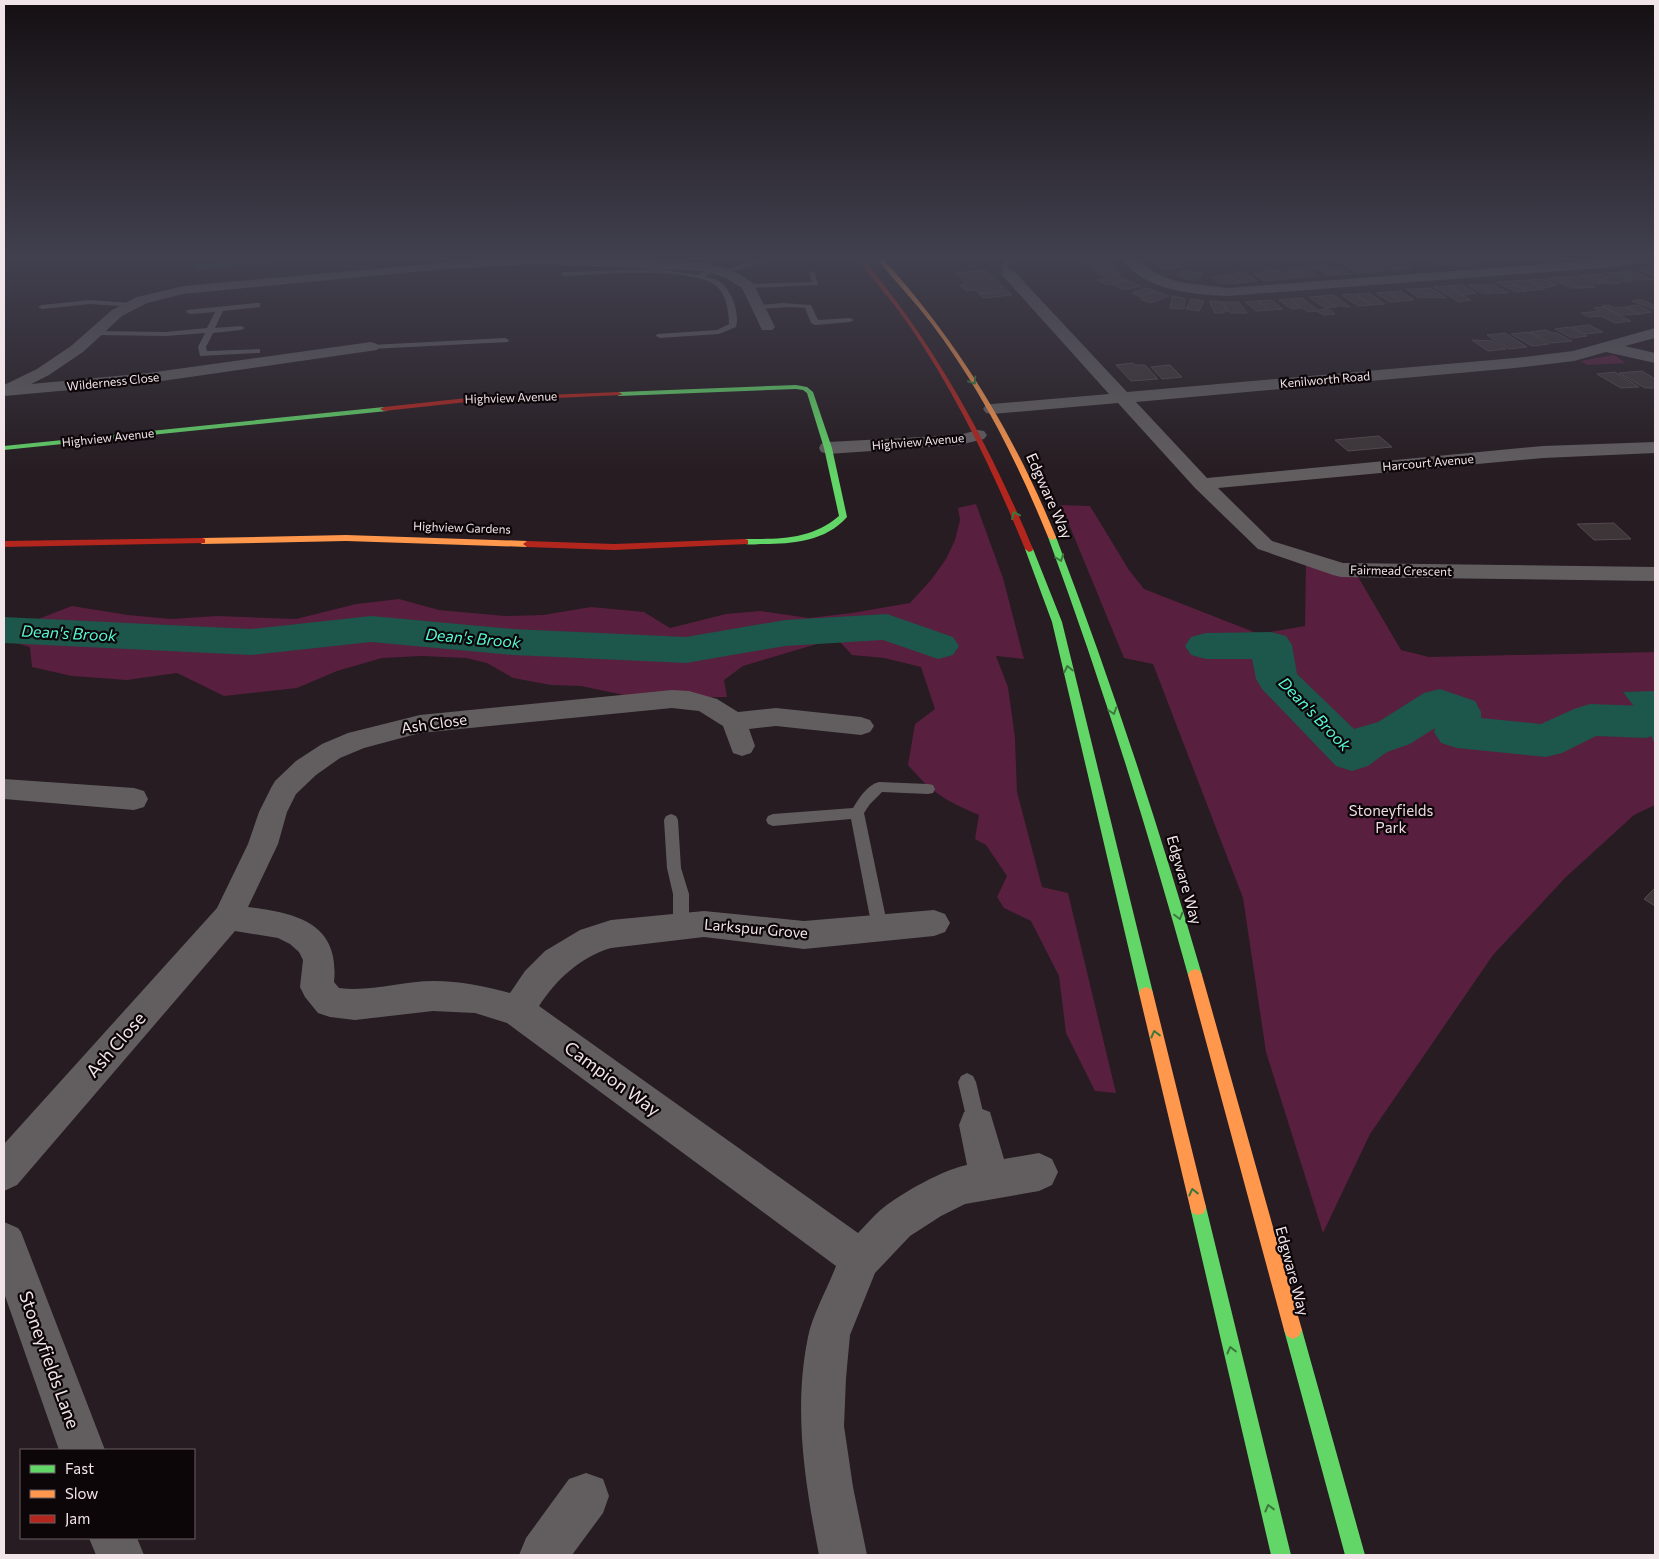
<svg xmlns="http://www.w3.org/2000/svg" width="1659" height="1559" font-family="Commissioner,sans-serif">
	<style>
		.green { fill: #591f3e }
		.water { fill: #1d564a }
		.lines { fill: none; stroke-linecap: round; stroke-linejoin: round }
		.stream { stroke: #1d564a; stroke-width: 4.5 }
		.river { fill: #1d564a; fill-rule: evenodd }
		.building { fill: #3d3538; stroke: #534a4e }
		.lane { fill: #625e60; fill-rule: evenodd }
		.street { fill: #625e60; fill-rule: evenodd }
		.fast { fill: #63d668; fill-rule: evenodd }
		.slow { fill: #ff974d; fill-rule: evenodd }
		.jam { fill: #b3261e; fill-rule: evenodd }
		.oneway { stroke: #3c783d }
		.labels { text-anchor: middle; stroke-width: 4.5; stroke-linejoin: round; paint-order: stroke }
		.far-street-label { font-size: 12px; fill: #f1e5ea; stroke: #0d0609 }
		.street-label { font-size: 15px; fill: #f1e5ea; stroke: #0d0609 }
		.park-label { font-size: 15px; fill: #f0d9e2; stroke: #0d0609 }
		.water-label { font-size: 16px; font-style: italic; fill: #55f8d4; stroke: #0d0609 }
		.near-street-label { font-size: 18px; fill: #f1e5ea; stroke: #0d0609 }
	</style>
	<rect width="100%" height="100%" fill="#261c21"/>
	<path class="green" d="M1614 355 1626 363 1588 365 1580 361Z
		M976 504 1003 578 1024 659 996 656 1008 687 1015 738 1017 792 1042 887 1068 893 1116 1093 1095 1091 1066 1033 1059 976 1031 921 1004 908 997 897 1007 876 986 845 975 839 979 815C946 801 932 793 908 765L915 724 935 709 921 667 884 658 852 655 840 642 827 641 743 666 724 680 727 697 638 698 581 686 551 685 513 678 487 663 466 658 422 656 382 658 337 671 297 688 224 696 177 673 127 680 72 676 32 667 30 647 12 642 33 621 72 606 128 615 171 619 217 616 296 619 356 604 399 599 439 610 505 616 543 615 591 607 644 612 670 628 726 614 760 611 809 618 852 613 910 603 931 580 946 559 955 540 960 520 958 508Z
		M1061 505 1090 506 1129 570 1144 589 1259 634 1305 626 1306 558 1354 570 1401 650 1429 657 1655 652V805L1634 815 1566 877 1493 955 1370 1134 1323 1233 1266 1052 1243 898 1153 664 1124 658Z"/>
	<path class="water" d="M1655 691V745L1646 722 1623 692Z"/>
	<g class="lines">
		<path class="stream" d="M198 267 240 264 270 259"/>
		<path class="river" d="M887 614 953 637 959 646 953 655 938 659 883 640 785 646 686 663 513 655 371 642 251 655 4 643V617L251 629 371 616 513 629 686 637 785 620Z
			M1271 632 1286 636 1292 645 1297 674 1354 729 1378 722 1424 693 1440 689 1475 701 1481 712V718L1541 724 1574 709 1590 704 1646 706 1655 709V735L1646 738 1596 736 1562 753 1546 757 1457 748 1441 743 1434 732 1435 728 1410 744 1387 752 1368 766 1352 771 1336 766 1262 689 1256 679 1252 659H1206L1191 655 1185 646 1191 637 1206 633Z"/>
	</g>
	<path class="building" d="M1079 259H1106L1110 262 1084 264Z
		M1150 259H1177L1180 262 1155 263Z
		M1433 259H1450L1462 266 1445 265Z
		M1450 259H1465L1475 265 1462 266Z
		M1386 261 1389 264 1400 270 1390 271 1376 262Z
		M1179 262 1184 266 1162 270 1155 264Z
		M1357 263 1359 264 1371 272 1357 273 1343 264Z
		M1371 263 1384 271 1371 272 1359 264Z
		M1400 263 1412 269 1400 270 1389 264Z
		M1110 264 1115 269 1094 271 1091 266Z
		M1326 265 1331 269 1339 275H1329L1312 266Z
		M1309 267 1313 270H1310L1317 276 1306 277 1294 268Z
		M1266 268 1269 271 1278 270 1290 279 1274 280 1265 273H1269L1263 269Z
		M1290 268H1294L1306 277 1292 278 1284 272 1293 271Z
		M1341 268 1350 274 1339 275 1331 269Z
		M1650 268 1655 270V277L1639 270Z
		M1116 269 1121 274 1101 276 1096 271Z
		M985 270 1012 295 984 298 979 294 997 292 978 293 975 290 966 291 960 285 967 284 956 273Z
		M1183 270 1203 274 1196 281 1176 276Z
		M1634 271 1654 280 1634 279 1620 272Z
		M1234 272H1244L1257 281 1240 283 1230 275H1237Z
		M1620 272 1634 279H1627L1631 281 1625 282 1606 273Z
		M1265 273 1274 280 1264 281 1254 274Z
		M1602 274 1621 283 1610 284 1589 275Z
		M1117 275 1127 280 1107 285 1097 280Z
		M1230 275 1240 283 1221 284 1211 277Z
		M1589 275 1605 283 1594 284 1578 276Z
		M1574 276 1595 287 1581 288 1561 277Z
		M1561 277 1581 288H1572L1547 278Z
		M1545 279 1557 285 1543 288 1529 280Z
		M1127 280 1140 286 1124 290 1112 284Z
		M1527 280 1545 289 1528 291 1510 281Z
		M1508 281 1527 291 1516 292 1496 282Z
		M1492 284 1508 293H1494L1479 285Z
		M1462 285 1476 293 1463 295 1448 286Z
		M1468 285H1479L1494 293 1483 294Z
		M1446 286 1471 300 1459 302 1434 287Z
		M1147 288 1155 291 1141 297 1132 293Z
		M1430 288 1447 298 1431 297 1417 289Z
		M1406 289H1417L1431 297 1419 298Z
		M1155 291 1169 296 1151 303 1140 299 1144 298 1142 296Z
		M1401 291 1414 300 1401 301 1388 292Z
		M1388 292 1401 301 1390 302 1376 293Z
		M1369 293 1385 304 1371 305 1356 294Z
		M1354 294 1371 305 1358 306 1342 295Z
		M1334 295 1350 307 1333 305 1321 296Z
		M1172 296 1185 298 1184 309 1170 308Z
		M1321 296 1333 305 1337 307 1325 308 1309 297Z
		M1302 298 1318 310 1328 309 1335 314 1323 315 1317 311 1308 312 1290 299Z
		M1191 299 1204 301 1199 311 1186 309Z
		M1290 299 1302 308 1291 309 1279 300Z
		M1641 299 1655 306V310L1632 301Z
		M1271 300 1283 309 1269 310 1258 301Z
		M1209 301 1223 302 1227 311H1223L1224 313H1215Z
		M1258 301 1269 310 1256 311 1245 302Z
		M1223 302H1239L1247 313H1231L1226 310Z
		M1609 305 1615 308 1625 307 1640 314 1621 315 1602 306Z
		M1637 305 1652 312 1640 314 1625 307Z
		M1603 307 1631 321 1615 323 1601 316 1589 317 1581 313 1600 311 1594 308Z
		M1589 325 1603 332 1586 334 1572 327Z
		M1570 327 1587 336 1572 338 1555 329Z
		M1546 330 1552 333H1557L1572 341 1551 343 1530 332Z
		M1528 332 1549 344 1532 346 1511 334Z
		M1505 333 1527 347 1509 349 1487 335Z
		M1472 340 1493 341 1506 349 1488 351Z
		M1133 363 1135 365H1145L1158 379 1131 381 1116 365Z
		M1170 365 1182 377 1162 379 1151 367Z
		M1642 371 1655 379V388H1645L1619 373Z
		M1615 372 1639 387 1621 388 1597 374Z
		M1379 436 1392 447 1348 451 1335 440Z
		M1614 523 1631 539 1594 540 1577 524Z
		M1655 888V906L1644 899Z"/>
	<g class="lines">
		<path class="lane" d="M759 259H765L766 262 723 274 720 272 743 264 759 261Z
			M1006 259H1012L1007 266 1011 273 1008 275 1006 274 1001 266Z
			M711 268 716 269 705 277C710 278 716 279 720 282 732 290 740 314 736 327L719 334 660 338 656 336 657 334 717 330 729 324C729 312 726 293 715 285 688 266 598 275 564 276L561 274 564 272 658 269 698 275Z
			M812 271 815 273 818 285 748 288 744 286 748 284 812 282 809 273Z
			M90 300 132 303 136 305 132 307 90 304 42 309 38 307 42 305Z
			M257 303H260V307L223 311 215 328 241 326 245 328 241 330 213 333 206 347 207 351 260 349V353H257L200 356 198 347 205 333 166 336 96 335 92 333 96 331 166 332 207 328 215 312 190 314 186 312 187 310Z
			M783 303 811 305 818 320 850 318 854 320 850 322 815 325 811 323 805 308 789 307 758 309 754 307 758 305Z
			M505 338 509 340 508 342 371 349 367 347 371 345Z
			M879 782 928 784 933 785 935 789 933 793 928 794 882 792 870 804 864 813 888 928 886 933 880 935 874 933 872 928 851 819 773 826 768 824 766 820 768 816 773 814 853 808C859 798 867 785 879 782Z
			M671 814 676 816 678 820 681 868 689 894V926L687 931 681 933 675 931 673 926V894L667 868 664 820 666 816Z
			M967 1073 973 1076 976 1082 986 1125 984 1131 977 1134 970 1131 968 1125 958 1082 961 1076Z"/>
		<path class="street" d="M484 259H629L707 263 736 272 753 283 775 327 772 330H762L742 288 726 278 705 271 536 264 445 269 183 294 147 303 122 316 83 352 49 375 31 384 148 373 371 342 377 344 379 347 377 350 148 383 4 396V385L37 369 71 346 112 310 137 297 183 286Z
			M1122 259H1137L1155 273 1178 282 1227 288 1614 259H1643L1641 262 1613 267 1227 296C1191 294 1145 291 1122 259Z
			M1008 269 1013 270 1127 392 1515 358 1573 351 1655 328V338L1625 346 1655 353V363L1606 352 1574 361 1515 368 1136 402 1207 478 1543 446 1655 442V453L1543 458 1218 488 1272 541 1343 563 1655 567V581L1341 577 1333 575 1258 549 1195 488 1118 403 992 414 986 413 983 409 986 405 992 404 1109 394 1003 276 1001 273Z
			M978 430 984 431 987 435 984 439 959 445 828 454 821 452 819 448 821 444 828 442 959 435Z
			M672 690 689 691 717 699 738 712 776 708 861 717 870 720 874 726 870 732 861 735 776 726 749 729 755 746 751 753 742 756 733 753 723 726 699 711 672 708 420 733 364 748 340 758 316 775 296 794 287 812 278 844 248 907C297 913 340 923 334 982L339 988C371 992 402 981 434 981 461 981 484 986 510 993L525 971 545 951 580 930 611 920 704 911 804 921 934 910 945 914 950 923 945 932 934 936 804 949 704 937 611 948C580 957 556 980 539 1006L858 1233C866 1225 874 1215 883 1208 902 1193 944 1169 967 1165L959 1125 964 1112 977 1107 990 1112 1004 1159 1039 1153 1052 1159 1058 1172 1052 1185 1039 1191 965 1204 941 1216 910 1236 875 1273 850 1335 846 1378 844 1426 853 1487 867 1555H819C805 1483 793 1410 808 1337 812 1316 828 1287 836 1266L507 1023 475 1013 433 1011 355 1020 330 1017 318 1013 305 997 300 987 303 960 299 952 290 944 278 938 235 931 17 1185 4 1191V1144L217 908 248 844 259 812 271 788 275 781 296 761 322 744 348 733 420 715Z
			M4 779 134 788 144 791 148 799 144 807 134 810 4 799Z
			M4 1222 18 1228 21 1232 105 1450H59L4 1293Z
			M586 1473 603 1479 609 1496 603 1513 572 1555H519L526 1538 569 1479Z
			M89 1538H137L144 1555H96Z"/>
		<path class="fast" d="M796 385 807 387 813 392 832 448 847 517C826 541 793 544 763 544 756 544 746 546 741 542L745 539C779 539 811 540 839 516L824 448 807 393 803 390 796 389 619 396 616 394 619 392Z
			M384 407 388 409 387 411 4 450V446Z
			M1052 534 1056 537C1111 681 1159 827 1202 975L1200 979 1195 981 1190 979 1188 975C1147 827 1101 681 1048 537Z
			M1029 546 1033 549 1062 622 1153 993 1151 997 1146 999 1141 997 1139 993 1052 622 1025 549Z
			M1198 1199 1204 1201 1206 1207 1291 1555H1271L1190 1207 1192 1201Z
			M1293 1321 1299 1324 1302 1330 1365 1555H1345L1284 1330 1287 1324Z"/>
		<path class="slow" d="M877 259H883C959 343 1013 432 1056 537L1055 539 1052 540 1048 537C1017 461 981 389 931 323 914 301 895 281 877 259Z
			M346 535 527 541 531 544 527 547 346 541 202 544 198 541 202 538Z
			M1195 969 1200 971 1202 975 1302 1330 1299 1336 1293 1339 1287 1336 1284 1330 1188 975 1190 971Z
			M1146 987 1151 989 1153 993 1206 1207 1204 1213 1198 1215 1192 1213 1190 1207 1139 993 1141 989Z"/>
		<path class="jam" d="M857 259H863C936 346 989 444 1033 549L1032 551 1029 552 1025 549C993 471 957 395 909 325 893 302 874 281 857 259Z
			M619 392 622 394 621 395 467 402 384 411 380 409 384 407 467 398Z
			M202 538 205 539V543L4 547V541Z
			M745 539 748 540V544L614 550 527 547 523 544 527 541 614 544Z"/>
	</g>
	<defs><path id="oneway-chevron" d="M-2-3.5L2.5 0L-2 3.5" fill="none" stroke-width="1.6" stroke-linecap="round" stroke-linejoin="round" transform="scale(1.25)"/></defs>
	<g class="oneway">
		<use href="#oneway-chevron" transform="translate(973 381) rotate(56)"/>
		<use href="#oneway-chevron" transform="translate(1015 515) rotate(-115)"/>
		<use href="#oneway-chevron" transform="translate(1060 558) rotate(69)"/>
		<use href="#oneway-chevron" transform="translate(1068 669) rotate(-103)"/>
		<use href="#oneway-chevron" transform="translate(1113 711) rotate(72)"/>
		<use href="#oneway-chevron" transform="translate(1179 916) rotate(75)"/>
		<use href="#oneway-chevron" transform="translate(1155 1034) rotate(-104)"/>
		<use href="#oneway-chevron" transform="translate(1193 1192) rotate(-104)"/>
		<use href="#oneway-chevron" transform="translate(1231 1350) rotate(-104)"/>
		<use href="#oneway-chevron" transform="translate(1269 1508) rotate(-104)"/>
	</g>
	<linearGradient id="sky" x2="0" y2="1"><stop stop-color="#150f12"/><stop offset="0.54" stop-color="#41404e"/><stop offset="1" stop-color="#41404e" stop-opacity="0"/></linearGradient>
	<rect width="1659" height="477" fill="url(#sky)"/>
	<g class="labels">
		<g class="far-street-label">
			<text transform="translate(1325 380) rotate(-5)" y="4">Kenilworth Road</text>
			<text transform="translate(113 382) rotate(-6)" y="4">Wilderness Close</text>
			<text transform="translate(511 398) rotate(-2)" y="4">Highview Avenue</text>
			<text transform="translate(108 438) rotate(-6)" y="4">Highview Avenue</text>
			<text transform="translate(918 442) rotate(-5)" y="4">Highview Avenue</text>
			<text transform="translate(1428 463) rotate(-5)" y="4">Harcourt Avenue</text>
			<text transform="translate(462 528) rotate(2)" y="4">Highview Gardens</text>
			<text transform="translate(1401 571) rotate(1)" y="4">Fairmead Crescent</text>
		</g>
		<g class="street-label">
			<text transform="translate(1049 496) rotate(66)" y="5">Edgware Way</text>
			<text transform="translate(434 724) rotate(-8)" y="5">Ash Close</text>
			<text transform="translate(1184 880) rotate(74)" y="5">Edgware Way</text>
			<text transform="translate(756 929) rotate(5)" y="5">Larkspur Grove</text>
			<text transform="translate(1292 1271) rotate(75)" y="5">Edgware Way</text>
		</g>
		<g class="park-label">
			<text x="1391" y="816">Stoneyfields<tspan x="1391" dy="17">Park</tspan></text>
		</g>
		<g class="water-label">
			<text transform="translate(69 633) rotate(3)" y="6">Dean's Brook</text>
			<text transform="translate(473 638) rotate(5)" y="6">Dean's Brook</text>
			<text transform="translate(1315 714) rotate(46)" y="6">Dean's Brook</text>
		</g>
		<g class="near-street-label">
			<text transform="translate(116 1045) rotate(-49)" y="6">Ash Close</text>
			<text transform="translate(612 1079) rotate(36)" y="6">Campion Way</text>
			<text transform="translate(49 1360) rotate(70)" y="6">Stoneyfields Lane</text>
		</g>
	</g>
	<rect width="1659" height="1559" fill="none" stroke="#f1e5ea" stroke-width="10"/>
	<rect x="20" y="1449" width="175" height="90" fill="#0d0609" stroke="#685f63"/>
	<rect x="30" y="1465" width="25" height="8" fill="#63d668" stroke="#685f63"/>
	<text x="65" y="1474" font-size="15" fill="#f1e5ea">Fast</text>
	<rect x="30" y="1490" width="25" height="8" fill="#ff974d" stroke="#685f63"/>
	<text x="65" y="1499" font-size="15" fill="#f1e5ea">Slow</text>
	<rect x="30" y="1515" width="25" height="8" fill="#b3261e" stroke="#685f63"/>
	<text x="65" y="1524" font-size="15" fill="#f1e5ea">Jam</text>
</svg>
